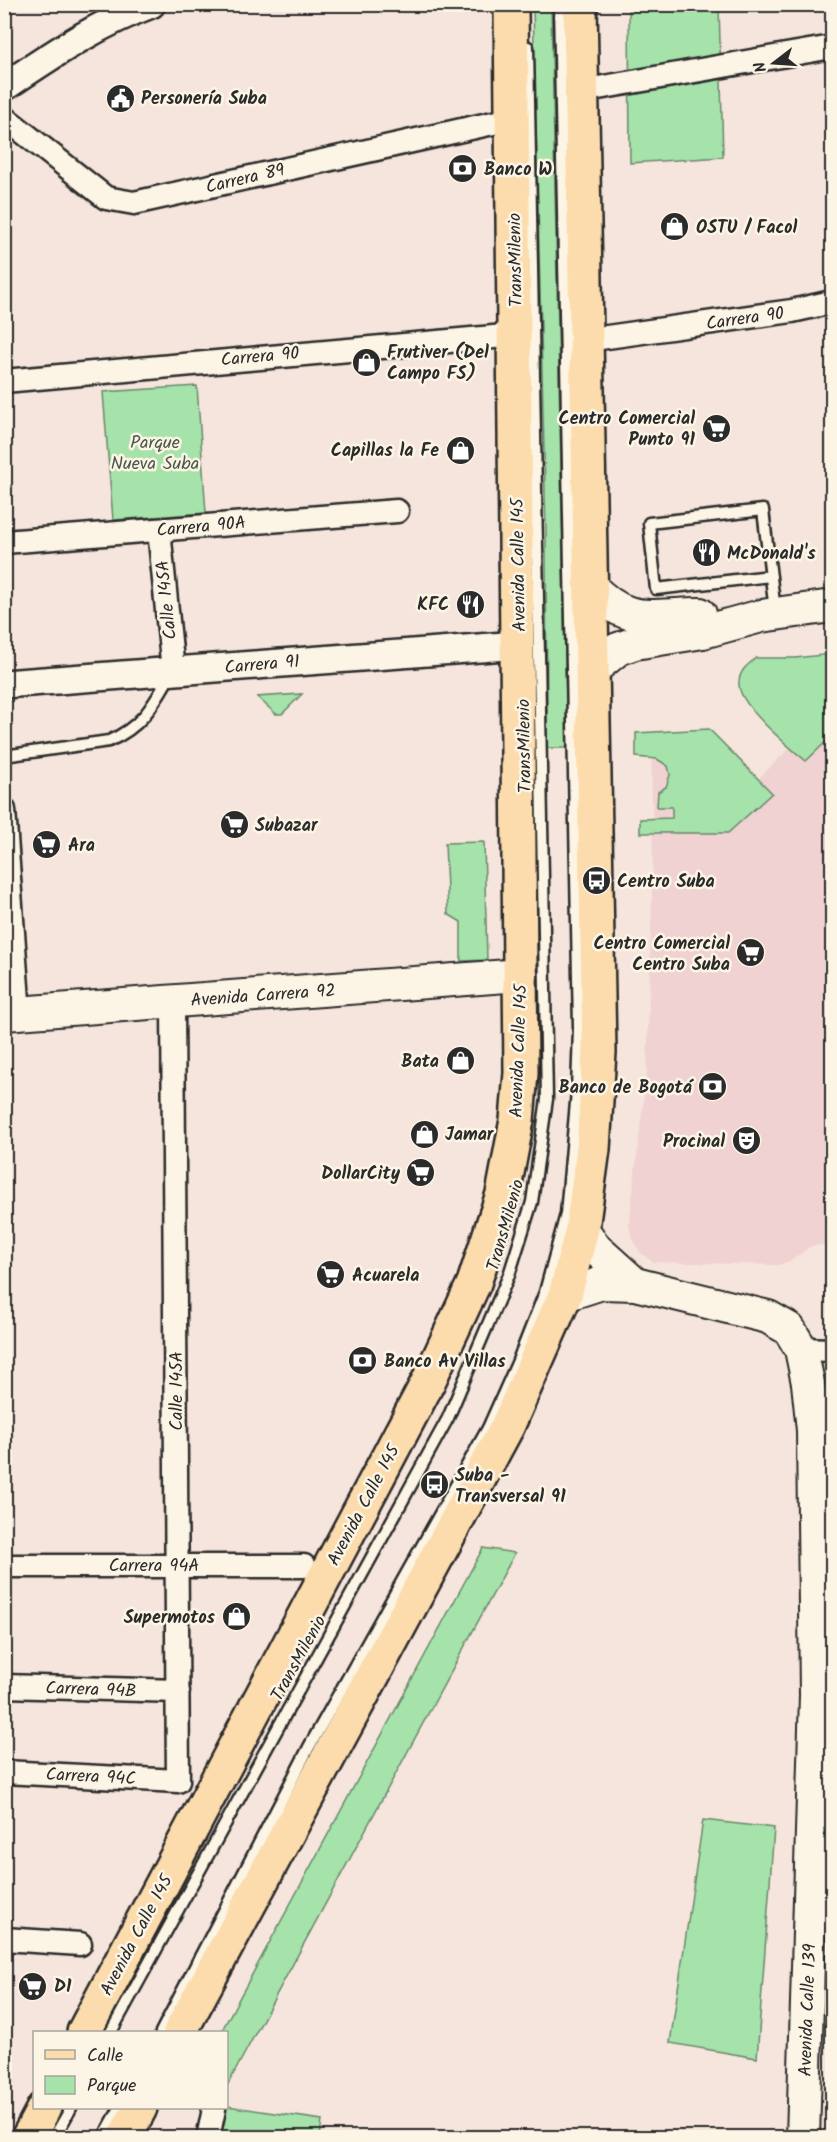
<svg xmlns="http://www.w3.org/2000/svg" width="837" height="2142" font-family="Kalam,sans-serif">
	<style>
		.built { fill: #efd2d1 }
		.green { fill: #a5e3aa; stroke: #68876a; stroke-width: 1.5 }
		.lines { fill: none; stroke-linecap: round; stroke-linejoin: round }
		.service-casing { stroke: #2b2b2b; stroke-width: 15 }
		.minor-casing { stroke: #2b2b2b; stroke-width: 27 }
		.tertiary-casing { stroke: #2b2b2b; stroke-width: 32 }
		.secondary-casing { stroke: #2b2b2b; stroke-width: 36 }
		.primary-casing { stroke: #2b2b2b; stroke-width: 38 }
		.service { stroke: #fcf5e5; stroke-width: 10 }
		.minor { stroke: #fcf5e5; stroke-width: 22 }
		.tertiary { stroke: #fcf5e5; stroke-width: 27 }
		.secondary { stroke: #fcf5e5; stroke-width: 32 }
		.primary { stroke: #fcdcac; stroke-width: 33 }
		.labels { text-anchor: middle; stroke-width: 5; stroke-linejoin: round; paint-order: stroke }
		.poi-label { font-size: 18px; font-weight: bold; fill: #2b2b2b; stroke: #fcf5e5; text-anchor: start }
		.street-label { font-size: 18px; fill: #2b2b2b; stroke: #fcf5e5 }
		.park-label { font-size: 18px; fill: #4a594b; stroke: #fcf5e5 }
	</style>
	<rect width="100%" height="100%" fill="#f6e5dc"/>
	<filter id="ink" filterUnits="userSpaceOnUse"><feTurbulence type="fractalNoise" baseFrequency=".0167" numOctaves="2"/><feDisplacementMap in="SourceGraphic" scale="12" xChannelSelector="R" yChannelSelector="G"/><feConvolveMatrix kernelMatrix="1 2 1 2 8 2 1 2 1" color-interpolation-filters="sRGB"/></filter>
	<g filter="url(#ink)">
		<path class="built" d="M832 654V1244L811 1246 790 1261 778 1265 653 1262 641 1253 632 1240 629 1225 647 1071 653 865 651 731 709 729 759 778 790 748 742 698 739 683 743 669 756 658H795Z"/>
		<path class="green" d="M533 5H551L567 748H547L546 532Z
			M629 5H719L723 157 630 163Z
			M197 386 206 513 113 520 103 392Z
			M832 654V736L806 761C789 747 740 706 739 685 738 672 747 665 756 658H795Z
			M302 694 282 714H276L257 697Z
			M709 729 772 793 728 833H640V819L672 818V807H657L658 792 666 787 670 775 668 766 657 759 636 757V733Z
			M484 842 487 960 461 961V922L448 914 445 843Z
			M483 1548 515 1553 227 2086 226 2032H221Z
			M703 1820 774 1828 757 2058 670 2043Z
			M227 2106 322 2120 320 2137 220 2138 224 2108Z"/>
		<g class="lines">
			<defs>
				<path id="service" d="M771 576 656 589 649 523 763 510C767 543 771 577 775 611
					M4 756 109 741C143 726 153 705 171 674
					M111 2032 448 1418 509 1275 532 1202 547 1099 528 47
					M161 2032 309 1747 488 1428 517 1363 545 1292 566 1214 577 1091 579 1028 559 4
					M54 2138 71 2108
					M103 2138 120 2108"/>
				<path id="minor" d="M581 91 832 47
					M4 117 106 198 134 203 511 119
					M586 340 792 311 832 302
					M4 381 516 335
					M159 530 173 671
					M4 542 397 511
					M4 810 19 1014
					M801 1349 832 1350
					M4 1566H304
					M4 1686 178 1691
					M4 1772 178 1781 173 1002
					M4 1939 80 1944
					M208 2138 214 2109"/>
				<path id="tertiary" d="M4 87C52 55 97 24 151 4
					M4 684 519 645"/>
				<path id="secondary" d="M590 586C628 627 650 614 700 614
					M592 670 618 649 635 643 703 632 761 616 832 606
					M4 1014 521 975
					M582 1229 596 1249 635 1284
					M565 1295 602 1283 635 1284 768 1317 789 1329 801 1349 808 1383 813 1430 816 1695 803 2138"/>
				<path id="primary" d="M84 2032 428 1382 474 1283 503 1194 517 1120 521 1073 511 4
					M180 2032 507 1427 565 1295 582 1229 593 1149 599 1052 580 4
					M28 2138 44 2108
					M124 2138 140 2108"/>
			</defs>
			<use href="#service" class="service-casing"/>
			<use href="#minor" class="minor-casing"/>
			<use href="#tertiary" class="tertiary-casing"/>
			<use href="#secondary" class="secondary-casing"/>
			<use href="#primary" class="primary-casing"/>
			<use href="#service" class="service"/>
			<use href="#minor" class="minor"/>
			<use href="#tertiary" class="tertiary"/>
			<use href="#secondary" class="secondary"/>
			<use href="#primary" class="primary"/>
		</g>
	</g>
	<defs>
		<symbol id="civic-disc" viewBox="-11 -11 22 22"><circle r="9.5" fill="#2b2b2b" stroke="#fcf5e5"/><path d="M-.6-6.5H3V-4.5H.6V-3L4-1V1h2V6H-6V1h2V-1L-.6-3ZM-1.2 2.5V6h2.4V2.5Z" fill="#fff"/></symbol>
		<symbol id="bank-disc" viewBox="-11 -11 22 22"><circle r="9.5" fill="#2b2b2b" stroke="#fcf5e5"/><path d="M-6-4H6V4H-6ZM0-2.3a2.3 2.3 0 1 0 0 4.6a2.3 2.3 0 1 0 0-4.6Z" fill="#fff"/></symbol>
		<symbol id="shop-disc" viewBox="-11 -11 22 22"><circle r="9.5" fill="#2b2b2b" stroke="#fcf5e5"/><path d="M-5-2.5h2.3a2.7 3.5 0 0 1 5.4 0H5L5.5 6h-11ZM-1.5-2.5h3a1.5 2.3 0 0 0-3 0Z" fill="#fff"/></symbol>
		<symbol id="supermarket-disc" viewBox="-11 -11 22 22"><circle r="9.5" fill="#2b2b2b" stroke="#fcf5e5"/><path d="M-6-5.5h2.5l.6 2H6L4.5 2H-2.5L-4.4-4H-6ZM-1.5 3.2a1.3 1.3 0 1 0 .1 0ZM3 3.2a1.3 1.3 0 1 0 .1 0Z" fill="#fff"/></symbol>
		<symbol id="restaurant-disc" viewBox="-11 -11 22 22"><circle r="9.5" fill="#2b2b2b" stroke="#fcf5e5"/><path d="M-5-6h1v4h1v-4h1v4h1v-4h1v5L-1.5 .5V6h-2V.5L-5-1ZM5-6V6H3V1.5H1.5Q1.5-4 5-6Z" fill="#fff"/></symbol>
		<symbol id="bus-disc" viewBox="-11 -11 22 22"><circle r="9.5" fill="#2b2b2b" stroke="#fcf5e5"/><path d="M-5-6H5V4H4V6H2V4H-2V6H-4V4H-5ZM-3.5-4V0h7V-4ZM-3.5 1.2v1.5H-2V1.2ZM2 1.2v1.5H3.5V1.2Z" fill="#fff"/></symbol>
		<symbol id="theatre-disc" viewBox="-11 -11 22 22"><circle r="9.5" fill="#2b2b2b" stroke="#fcf5e5"/><path d="M-5-5.5Q0-4 5-5.5V0Q5 5 0 6Q-5 5-5 0ZM-3.3-2.5H-1v1.5H-3.3ZM1-2.5H3.3v1.5H1ZM-2.8 1Q0 5.5 2.8 1Z" fill="#fff"/></symbol>
	</defs>
	<g fill-rule="evenodd">
		<use href="#civic-disc" x="104" y="82" width="33" height="33"/>
		<use href="#bank-disc" x="446" y="152" width="33" height="33"/>
		<use href="#shop-disc" x="658" y="210" width="33" height="33"/>
		<use href="#shop-disc" x="350" y="346" width="33" height="33"/>
		<use href="#supermarket-disc" x="700" y="412" width="33" height="33"/>
		<use href="#shop-disc" x="444" y="434" width="33" height="33"/>
		<use href="#restaurant-disc" x="690" y="536" width="33" height="33"/>
		<use href="#restaurant-disc" x="454" y="588" width="33" height="33"/>
		<use href="#supermarket-disc" x="218" y="808" width="33" height="33"/>
		<use href="#supermarket-disc" x="30" y="828" width="33" height="33"/>
		<use href="#bus-disc" x="580" y="864" width="33" height="33"/>
		<use href="#supermarket-disc" x="734" y="936" width="33" height="33"/>
		<use href="#shop-disc" x="444" y="1044" width="33" height="33"/>
		<use href="#bank-disc" x="696" y="1070" width="33" height="33"/>
		<use href="#shop-disc" x="408" y="1118" width="33" height="33"/>
		<use href="#theatre-disc" x="730" y="1124" width="33" height="33"/>
		<use href="#supermarket-disc" x="404" y="1156" width="33" height="33"/>
		<use href="#supermarket-disc" x="314" y="1258" width="33" height="33"/>
		<use href="#bank-disc" x="346" y="1344" width="33" height="33"/>
		<use href="#bus-disc" x="418" y="1468" width="33" height="33"/>
		<use href="#shop-disc" x="220" y="1600" width="33" height="33"/>
		<use href="#supermarket-disc" x="16" y="1970" width="33" height="33"/>
	</g>
	<g class="labels">
		<g class="poi-label">
			<text x="141" y="104">Personería Suba</text>
			<text x="484" y="175">Banco W</text>
			<text x="696" y="233">OSTU / Facol</text>
			<text x="387" y="358">Frutiver (Del<tspan x="387" dy="21">Campo FS)</tspan></text>
			<text x="695" y="424" text-anchor="end">Centro Comercial<tspan x="695" dy="21">Punto 91</tspan></text>
			<text x="439" y="456" text-anchor="end">Capillas la Fe</text>
			<text x="727" y="559">McDonald's</text>
			<text x="449" y="610" text-anchor="end">KFC</text>
			<text x="255" y="831">Subazar</text>
			<text x="68" y="851">Ara</text>
			<text x="617" y="887">Centro Suba</text>
			<text x="730" y="949" text-anchor="end">Centro Comercial<tspan x="730" dy="21">Centro Suba</tspan></text>
			<text x="439" y="1067" text-anchor="end">Bata</text>
			<text x="692" y="1093" text-anchor="end">Banco de Bogotá</text>
			<text x="445" y="1140">Jamar</text>
			<text x="725" y="1147" text-anchor="end">Procinal</text>
			<text x="400" y="1179" text-anchor="end">DollarCity</text>
			<text x="352" y="1281">Acuarela</text>
			<text x="384" y="1367">Banco Av Villas</text>
			<text x="455" y="1481">Suba -<tspan x="455" dy="21">Transversal 91</tspan></text>
			<text x="215" y="1623" text-anchor="end">Supermotos</text>
			<text x="54" y="1992">D1</text>
		</g>
		<g class="street-label">
			<text transform="translate(245 178) rotate(-13)" y="6">Carrera 89</text>
			<text transform="translate(515 260) rotate(-91)" y="6">TransMilenio</text>
			<text transform="translate(745 318) rotate(-8)" y="6">Carrera 90</text>
			<text transform="translate(260 356) rotate(-5)" y="6">Carrera 90</text>
			<text transform="translate(201 526) rotate(-5)" y="6">Carrera 90A</text>
			<text transform="translate(518 565) rotate(-91)" y="6">Avenida Calle 145</text>
			<text transform="translate(166 600) rotate(-96)" y="6">Calle 145A</text>
			<text transform="translate(262 664) rotate(-5)" y="6">Carrera 91</text>
			<text transform="translate(524 746) rotate(-91)" y="6">TransMilenio</text>
			<text transform="translate(263 995) rotate(-4)" y="6">Avenida Carrera 92</text>
			<text transform="translate(518 1051) rotate(-88)" y="6">Avenida Calle 145</text>
			<text transform="translate(505 1225) rotate(-74)" y="6">TransMilenio</text>
			<text transform="translate(176 1391) rotate(-90)" y="6">Calle 145A</text>
			<text transform="translate(363 1505) rotate(-62)" y="6">Avenida Calle 145</text>
			<text x="154" y="1571">Carrera 94A</text>
			<text transform="translate(298 1658) rotate(-61)" y="6">TransMilenio</text>
			<text transform="translate(91 1689) rotate(2)" y="6">Carrera 94B</text>
			<text transform="translate(91 1776) rotate(3)" y="6">Carrera 94C</text>
			<text transform="translate(136 1935) rotate(-62)" y="6">Avenida Calle 145</text>
			<text transform="translate(807 2010) rotate(-88)" y="6">Avenida Calle 139</text>
		</g>
		<g class="park-label">
			<text x="155" y="448">Parque<tspan x="155" dy="21">Nueva Suba</tspan></text>
		</g>
	</g>
	<rect width="837" height="2142" fill="none" stroke="#fcf5e5" stroke-width="24"/>
	<rect x="12" y="12" width="813" height="2118" fill="none" stroke="#2b2b2b" stroke-width="2" filter="url(#ink)"/>
	<rect x="33" y="2031" width="195" height="78" fill="#fcf5e5" stroke="#a8a49b" stroke-width="1.5"/>
	<rect x="45" y="2050" width="30" height="9" fill="#fcdcac" stroke="#a8a49b" stroke-width="1.5"/>
	<text x="87" y="2061" font-size="18" fill="#2b2b2b">Calle</text>
	<rect x="45" y="2076" width="30" height="18" fill="#a5e3aa" stroke="#a8a49b" stroke-width="1.5"/>
	<text x="87" y="2091" font-size="18" fill="#2b2b2b">Parque</text>
	<g transform="translate(774 63) rotate(253)" stroke="#fcf5e5" stroke-width="4.5" paint-order="stroke">
	<path d="M0-4.5L10 22L0 15L-10 22Z" fill="#2b2b2b"/>
	<text y="-9" font-size="16" font-weight="bold" text-anchor="middle" fill="#2b2b2b">N</text>
	</g>
</svg>
